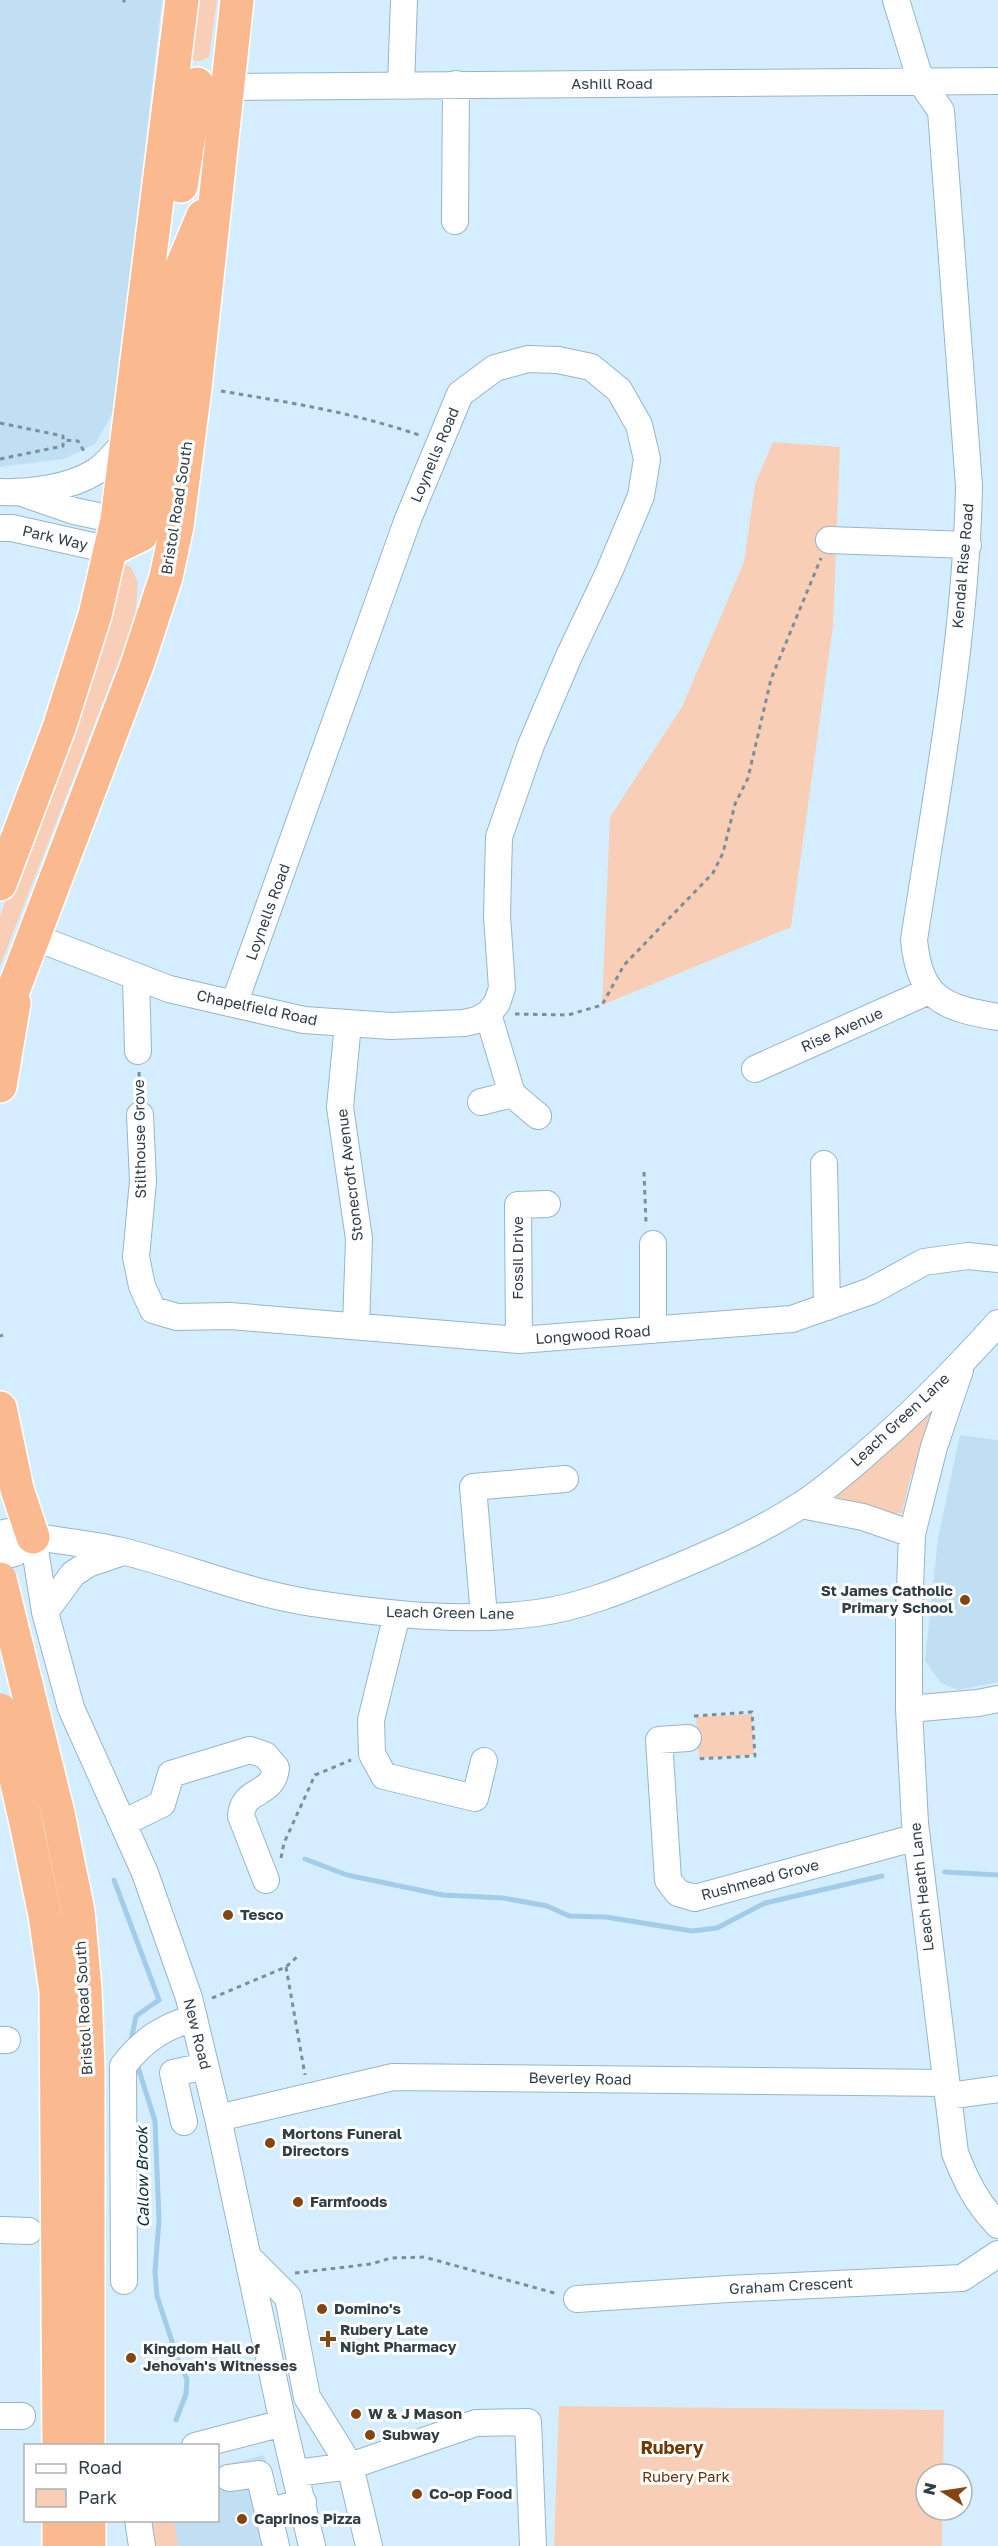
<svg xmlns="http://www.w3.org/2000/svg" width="998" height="2546" font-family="'Golos Text',sans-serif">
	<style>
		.built { fill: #c1dff3 }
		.green { fill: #f8cfb6 }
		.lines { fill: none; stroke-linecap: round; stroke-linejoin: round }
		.stream { stroke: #a2cce9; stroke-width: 5 }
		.minor-casing { stroke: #97b5ca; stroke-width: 28 }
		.highway-casing { stroke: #fff; stroke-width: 36 }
		.path { stroke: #7c8e9b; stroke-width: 3; stroke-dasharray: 4.5 4.5; stroke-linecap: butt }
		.minor { stroke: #fff; stroke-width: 26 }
		.highway { stroke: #fbb98f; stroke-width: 33 }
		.highway-bridge-casing { stroke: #fff; stroke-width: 36; stroke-linecap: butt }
		.highway-bridge { stroke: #fbb98f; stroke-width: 33 }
		.poi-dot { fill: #864510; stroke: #fff; stroke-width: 2 }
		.labels { text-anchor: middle; stroke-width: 6; stroke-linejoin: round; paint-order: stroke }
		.street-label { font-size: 15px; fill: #313e46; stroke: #fff }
		.poi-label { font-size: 15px; font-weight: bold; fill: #313e46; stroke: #fff; text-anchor: start }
		.park-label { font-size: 15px; fill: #673309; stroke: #fff }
		.water-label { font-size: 16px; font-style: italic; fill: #092d41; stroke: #fff }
		.quarter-label { font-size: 18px; font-weight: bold; fill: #723804; stroke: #fff }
	</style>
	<rect width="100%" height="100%" fill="#d5eeff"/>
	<path class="built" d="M0 0H162L115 409 95 444 64 459 0 467Z
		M960 1435 998 1440V1682L958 1690 941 1683 925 1661 938 1538Z
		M264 2455 284 2546H178L174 2521 218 2520V2466Z"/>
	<path class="green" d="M188 0H217L209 57 200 61 188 60Z
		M773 442 840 447 833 626 791 927 602 1005 610 817 682 707 744 562 755 484Z
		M119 561 131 567 138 582 135 620 0 966V916L92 658Z
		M940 1400 910 1479 902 1513 894 1514 827 1495Z
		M752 1714 754 1755 699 1758 696 1717Z
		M559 2406 944 2410 943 2474H926V2510H942V2546H554Z
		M151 2521H174L178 2546H155Z"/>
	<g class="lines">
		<path class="stream" d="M305 1859 347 1875 443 1895 503 1898 547 1906 569 1916 606 1917 692 1931 717 1928 765 1903 882 1876
			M945 1872 998 1875
			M114 1880 159 2000 136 2016 130 2045
			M136 2061 155 2121 159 2220 155 2272 157 2296 178 2360 187 2379 186 2394 176 2420"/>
		<defs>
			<path id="minor" d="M896 0 921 82 941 111 969 486C966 637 937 790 914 940 920 999 943 1008 998 1017
				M401 85 404 0
				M227 87 998 81
				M455 221 456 84
				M0 492C30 493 69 488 95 472 108 464 118 449 129 438
				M22 493 74 511 117 520
				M0 528H12L110 550
				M829 540 968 545
				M34 937 169 989 234 1004 304 1020 391 1026 464 1023 477 1020 488 1014 497 1003 502 988 497 916 499 837 531 745 569 656 609 572 641 496 647 459 639 425 619 390 591 367 558 360 528 359 495 368 460 394 408 519 234 1004
				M136 978 138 1051
				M488 1014 512 1094
				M348 1024 340 1107 359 1239 356 1326
				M755 1069 929 991
				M481 1102 512 1094 538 1116
				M140 1115 143 1181 136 1257 142 1286 153 1310 177 1317 230 1316 519 1340 792 1319 871 1291 924 1262 968 1256 998 1259
				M824 1164 827 1307
				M653 1244V1330
				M519 1340 518 1205 547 1204
				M960 1370 934 1447 912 1534 909 1615V1709L915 1823 955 2153C967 2183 976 2202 998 2225
				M801 1505 863 1517 912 1534
				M0 1534 8 1532C46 1540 84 1542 122 1551 186 1567 247 1593 312 1603 384 1614 465 1623 537 1613 581 1607 622 1590 663 1573 709 1554 758 1533 801 1505 822 1492 842 1474 861 1458 910 1416 955 1371 998 1323
				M33 1537 45 1612 71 1708 145 1873 189 1998 218 2118 283 2423 312 2546
				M0 1557 15 1553 33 1537
				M45 1612 73 1574 88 1564 123 1552
				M397 1614 371 1720 372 1754 384 1776 475 1798 484 1761
				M484 1616 473 1487 565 1479
				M909 1709 978 1703 998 1699
				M688 1738 659 1740 668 1880 678 1893 695 1898 917 1837
				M123 1823 162 1804 171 1774 250 1750 265 1755 276 1768C273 1797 243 1787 241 1816L266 1880
				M0 2040H7
				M948 2096 998 2089
				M218 2118 393 2077 946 2083
				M184 2122 173 2073 205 2066
				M0 2230 29 2231
				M248 2257 288 2297 307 2397 350 2466 369 2546
				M124 2281 123 2066C143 2040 163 2027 194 2018
				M577 2299 728 2289 962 2278 998 2254
				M0 2416H22
				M195 2446 283 2423
				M296 2473 350 2466 476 2423 528 2422 533 2546
				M229 2478 259 2474 268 2512
				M138 2520 142 2546
				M276 2546 268 2512 303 2502"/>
			<path id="highway" d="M181 186 197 84
				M110 550 141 535 150 511 177 278 203 216
				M0 884 59 728 95 615 117 520 182 0
				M0 1025 137 665 166 577 177 526 195 388 237 0
				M0 1086 14 1003
				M0 1408 17 1489 33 1537
				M58 1813 78 1911 85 1989 88 2070V2446
				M25 1818 45 1915 56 1991 59 2446
				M59 2520V2546
				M89 2520V2546"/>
		</defs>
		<use href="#minor" class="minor-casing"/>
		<use href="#highway" class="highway-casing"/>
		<path class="path" d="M123 2 125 0
			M221 391C288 402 355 413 419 435
			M0 423 63 436V440L78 441 85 453
			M0 459 63 446V440
			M515 1014 568 1015 602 1005 624 965 713 873 723 853 735 804 748 778 771 679 821 558
			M139 1072 140 1095
			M644 1172 646 1223
			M0 1336 3 1335
			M694 1716 752 1712 755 1756 696 1759
			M281 1858 284 1843 315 1775 351 1760
			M286 1967 305 2075
			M212 1998 286 1967 298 1956
			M295 2273 371 2264 391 2258 424 2257 558 2294"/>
		<use href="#minor" class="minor"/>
		<use href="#highway" class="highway"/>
		<defs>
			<path id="highway-bridge" d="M0 1579 58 1813
				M0 1710 25 1818"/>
		</defs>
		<use href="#highway-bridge" class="highway-bridge-casing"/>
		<use href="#highway-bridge" class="highway-bridge"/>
	</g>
	<g class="poi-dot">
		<circle cx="965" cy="1600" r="6"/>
		<circle cx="228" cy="1915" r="6"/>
		<circle cx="270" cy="2143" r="6"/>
		<circle cx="298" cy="2202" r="6"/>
		<circle cx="322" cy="2309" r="6"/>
		<path d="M325 2330h6v6h6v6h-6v6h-6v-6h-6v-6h6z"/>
		<circle cx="131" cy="2358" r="6"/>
		<circle cx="356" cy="2414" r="6"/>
		<circle cx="370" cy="2435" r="6"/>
		<circle cx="417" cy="2494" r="6"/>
		<circle cx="242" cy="2519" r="6"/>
	</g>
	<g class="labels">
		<g class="street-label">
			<text x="612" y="89">Ashill Road</text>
			<text transform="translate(435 455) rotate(-67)" y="5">Loynells Road</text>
			<text transform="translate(177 508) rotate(-81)" y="5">Bristol Road South</text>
			<text transform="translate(55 538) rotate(13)" y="5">Park Way</text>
			<text transform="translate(963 566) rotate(-85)" y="5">Kendal Rise Road</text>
			<text transform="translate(268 912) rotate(-70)" y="5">Loynells Road</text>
			<text transform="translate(257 1008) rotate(12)" y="5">Chapelfield Road</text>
			<text transform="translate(842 1030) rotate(-24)" y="5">Rise Avenue</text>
			<text transform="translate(140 1139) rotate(-91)" y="5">Stilthouse Grove</text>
			<text transform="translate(350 1175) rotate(-97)" y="5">Stonecroft Avenue</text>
			<text transform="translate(518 1258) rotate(-90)" y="5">Fossil Drive</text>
			<text transform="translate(593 1335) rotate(-4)" y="5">Longwood Road</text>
			<text transform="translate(900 1420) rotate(-43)" y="5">Leach Green Lane</text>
			<text transform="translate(450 1613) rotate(1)" y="5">Leach Green Lane</text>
			<text transform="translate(760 1880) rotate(-15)" y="5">Rushmead Grove</text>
			<text transform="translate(922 1887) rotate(-96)" y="5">Leach Heath Lane</text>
			<text transform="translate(84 2008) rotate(-93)" y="5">Bristol Road South</text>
			<text transform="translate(197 2034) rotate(76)" y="5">New Road</text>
			<text transform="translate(580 2079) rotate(1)" y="5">Beverley Road</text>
			<text transform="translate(791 2286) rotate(-3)" y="5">Graham Crescent</text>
		</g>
		<g class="poi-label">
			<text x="953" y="1596" text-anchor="end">St James Catholic<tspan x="953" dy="17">Primary School</tspan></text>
			<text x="240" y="1920">Tesco</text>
			<text x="282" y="2139">Mortons Funeral<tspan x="282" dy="17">Directors</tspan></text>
			<text x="310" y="2207">Farmfoods</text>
			<text x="334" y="2314">Domino's</text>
			<text x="340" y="2335">Rubery Late<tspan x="340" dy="17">Night Pharmacy</tspan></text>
			<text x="143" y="2354">Kingdom Hall of<tspan x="143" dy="17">Jehovah's Witnesses</tspan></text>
			<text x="368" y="2419">W &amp; J Mason</text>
			<text x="382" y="2440">Subway</text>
			<text x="429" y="2499">Co-op Food</text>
			<text x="254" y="2524">Caprinos Pizza</text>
		</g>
		<g class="park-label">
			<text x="686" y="2482">Rubery Park</text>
		</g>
		<g class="water-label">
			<text transform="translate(142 2177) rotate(-91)" y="6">Callow Brook</text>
		</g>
		<g class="quarter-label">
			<text x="672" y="2454">Rubery</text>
		</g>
	</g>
	<rect x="24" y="2444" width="195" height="78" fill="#ffffff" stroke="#adb2b5" stroke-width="1.5"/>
	<rect x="36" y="2464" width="30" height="9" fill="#ffffff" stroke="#adb2b5" stroke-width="1.5"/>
	<text x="78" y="2474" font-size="18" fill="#313e46">Road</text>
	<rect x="36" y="2489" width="30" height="18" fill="#f8cfb6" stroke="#adb2b5" stroke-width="1.5"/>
	<text x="78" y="2504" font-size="18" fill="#313e46">Park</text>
	<g transform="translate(944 2492) rotate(282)"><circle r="28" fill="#ffffff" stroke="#adb2b5" stroke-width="1.5"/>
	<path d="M0-4.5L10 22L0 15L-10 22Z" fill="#864510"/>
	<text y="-9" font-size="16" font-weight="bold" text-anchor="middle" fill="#313e46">N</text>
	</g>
</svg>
